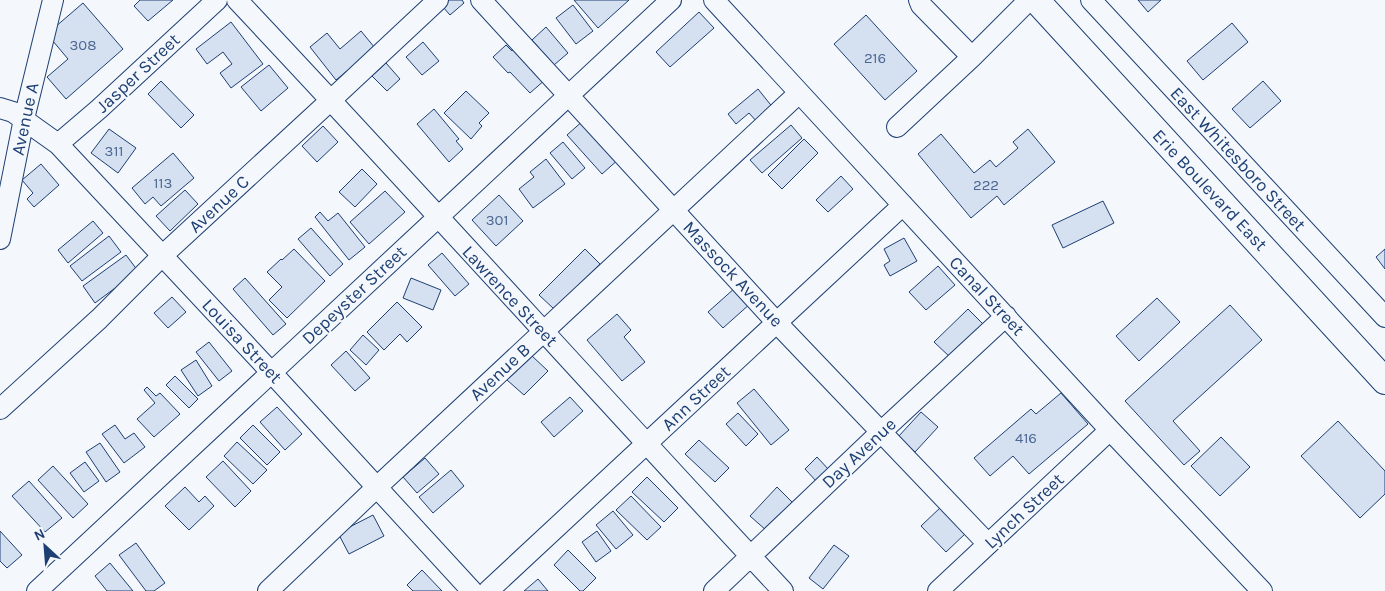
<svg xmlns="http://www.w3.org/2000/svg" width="1385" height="591" font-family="Karla,sans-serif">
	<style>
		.building { fill: #d5e0f0; stroke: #1d3f73 }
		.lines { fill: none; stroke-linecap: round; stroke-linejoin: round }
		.minor-casing { stroke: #1d3f73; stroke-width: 22 }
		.major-casing { stroke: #1d3f73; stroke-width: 28 }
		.minor { stroke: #f4f7fb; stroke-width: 20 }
		.major { stroke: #f4f7fb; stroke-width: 26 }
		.labels { text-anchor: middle; stroke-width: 4; stroke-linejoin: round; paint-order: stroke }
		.number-label { font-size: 15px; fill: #4b6792 }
		.street-label { font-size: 18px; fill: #1d3f73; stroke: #f4f7fb }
	</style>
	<rect width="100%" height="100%" fill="#f4f7fb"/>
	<path class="building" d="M140 0H173L148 21 134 6Z
		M449 0H462L464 3 450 15 442 6Z
		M574 0H629L598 28Z
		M1138 0H1161L1148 12Z
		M83 3 123 49 66 99 47 77 68 59 47 34Z
		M573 5 593 31 576 44 556 18Z
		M699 12 714 28 670 67 656 52Z
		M866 15 917 71 885 100 834 44Z
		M231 22 263 64 231 88 220 73 232 64 223 52 207 64 196 49Z
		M1232 23 1248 42 1203 80 1187 61Z
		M546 27 568 53 554 65 532 40Z
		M361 31 375 48 336 80 310 47 327 33 340 49Z
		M423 42 439 61 422 75 406 57Z
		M506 45 512 51 515 47 546 79 530 93 510 72 508 73 493 57Z
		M386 63 400 79 387 91 372 76Z
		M269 65 288 88 261 111 241 87Z
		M161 81 194 115 181 128 148 94Z
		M1263 81 1281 101 1250 128 1232 109Z
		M758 89 774 109 757 122 749 113 736 124 728 114Z
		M466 91 489 113 479 123 482 126 471 139 444 113Z
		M434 109 459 139 456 141 463 149 449 162 417 124Z
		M585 119 620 158 602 174 567 135Z
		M791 125 802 138 762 173 750 160Z
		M323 126 338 142 317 162 302 146Z
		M109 129 136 148 118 173 91 153Z
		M1028 129 1055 162 1004 205 997 196 971 218 918 154 941 134 974 173 990 160 996 167 1018 148 1013 142Z
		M804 139 818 153 782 189 768 175Z
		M563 142 585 168 572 179 550 153Z
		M173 153 194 178 161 206 153 197 145 204 132 188Z
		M546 159 565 184 533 208 519 189 534 177 530 172Z
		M41 164 59 185 34 207 27 199 33 193 22 180Z
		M362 169 377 184 355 207 339 192Z
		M841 176 853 189 828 212 816 200Z
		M185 190 198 204 170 231 156 216Z
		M385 191 405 212 369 244 350 222Z
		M499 195 523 221 496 246 472 220Z
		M1103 201 1114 223 1063 248 1052 225Z
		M320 212 328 221 338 213 365 247 349 260 315 217Z
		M93 221 103 233 68 263 58 250Z
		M311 228 343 264 330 276 298 239Z
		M109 236 121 252 82 281 70 266Z
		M904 238 917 261 890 276 884 265 890 261 884 249Z
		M294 249 325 281 287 318 269 300 282 287 267 272 281 259 282 260Z
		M585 249 600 264 554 309 539 295Z
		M1385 249V269L1376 257Z
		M442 253 469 284 455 296 428 265Z
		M126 255 138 271 95 303 83 286Z
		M938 266 955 285 926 310 909 292Z
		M245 278 286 324 273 335 233 289Z
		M411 278 441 290 433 310 403 298Z
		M736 287 751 303 723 328 708 312Z
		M172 297 186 312 168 328 154 313Z
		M1157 298 1180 322 1139 361 1116 336Z
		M397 302 422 327 407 342 400 334 384 350 367 332Z
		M1230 305 1262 340 1173 421 1200 451 1184 465 1125 401Z
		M968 309 984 325 951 358 934 342Z
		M617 314 631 330 624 337 645 362 622 381 587 340Z
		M363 335 379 350 366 365 350 350Z
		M209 342 232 371 219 381 196 352Z
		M346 351 370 378 355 391 331 365Z
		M531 355 548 371 524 395 507 380Z
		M196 360 212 386 198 396 181 370Z
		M175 376 198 399 189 408 166 385Z
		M147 387 156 396 160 393 180 414 154 437 137 419 155 403 144 390Z
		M754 389 789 430 771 445 737 403Z
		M1061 393 1088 424 1029 474 1013 456 990 476 974 458 1031 409 1036 414Z
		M570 397 583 411 554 437 541 422Z
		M277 407 302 434 285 450 260 422Z
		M921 412 938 427 915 452 898 437Z
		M738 413 758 434 746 446 726 424Z
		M1338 421 1385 471V494L1360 518 1301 456Z
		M115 425 125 439 134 433 145 447 124 463 102 434Z
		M253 425 280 452 267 465 240 438Z
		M1221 437 1250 467 1220 496 1191 466Z
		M699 440 729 468 715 482 685 454Z
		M237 442 267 470 253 484 224 456Z
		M100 443 120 472 106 482 86 452Z
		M817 457 830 471 817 482 805 469Z
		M425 458 439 474 417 493 403 477Z
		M223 461 251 491 235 507 206 477Z
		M85 462 99 481 84 492 70 473Z
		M53 466 88 504 73 518 38 480Z
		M451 470 464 486 433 513 419 497Z
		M647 477 678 508 664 522 632 492Z
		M29 481 62 518 45 532 12 496Z
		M185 487 199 502 205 496 214 506 189 530 165 506Z
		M777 487 793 503 767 531 750 516Z
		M631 496 661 527 647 540 616 510Z
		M942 506 966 533 946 552 921 526Z
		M613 511 633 535 616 549 596 525Z
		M373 515 384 536 349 554 338 533Z
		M0 531 22 555 7 568 0 561Z
		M597 531 611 551 596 562 582 542Z
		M136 543 165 583 154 591H146L119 555Z
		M834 545 849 556 823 589 809 578Z
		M568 550 596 578 583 591H580L554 565Z
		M110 563 133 591H107L95 576Z
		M422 570 442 591H413L407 585Z
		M538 579 548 591H524Z"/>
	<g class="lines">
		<defs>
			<path id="minor" d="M237 0C421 195 600 395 783 591
				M481 0 777 323 988 544
				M714 0 1110 430 1262 591
				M919 0 921 5 972 57
				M1091 0 1385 317
				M0 108 13 112 58 144 271 372 472 591
				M897 127 972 57 1029 0
				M58 144 99 109 217 0
				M0 239 24 119 53 0
				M0 409 99 319 163 255 331 100 438 0
				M37 591 671 0
				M268 591 377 487 799 93
				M488 591 903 205
				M714 591 881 432 1006 316
				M938 591 1110 430"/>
			<path id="major" d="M1036 0 1385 381"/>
		</defs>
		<use href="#minor" class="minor-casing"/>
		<use href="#major" class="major-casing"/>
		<use href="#minor" class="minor"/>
		<use href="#major" class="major"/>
	</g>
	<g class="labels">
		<g class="number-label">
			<text x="83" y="50">308</text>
			<text x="875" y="63">216</text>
			<text x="114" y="156">311</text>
			<text x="163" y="188">113</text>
			<text x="986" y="190">222</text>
			<text x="497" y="225">301</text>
			<text x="1026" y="443">416</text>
		</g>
		<g class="street-label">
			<text transform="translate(138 73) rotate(-43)" y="6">Jasper Street</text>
			<text transform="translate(25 119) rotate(-78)" y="6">Avenue A</text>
			<text transform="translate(1238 159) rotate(47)" y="6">East Whitesboro Street</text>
			<text transform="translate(1210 190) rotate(47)" y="6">Erie Boulevard East</text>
			<text transform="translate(219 204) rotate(-43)" y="6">Avenue C</text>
			<text transform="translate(733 274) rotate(47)" y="6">Massock Avenue</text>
			<text transform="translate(354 295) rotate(-43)" y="6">Depeyster Street</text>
			<text transform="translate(510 296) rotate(47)" y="6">Lawrence Street</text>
			<text transform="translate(987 296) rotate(47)" y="6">Canal Street</text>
			<text transform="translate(242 341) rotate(47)" y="6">Louisa Street</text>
			<text transform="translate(500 372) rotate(-43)" y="6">Avenue B</text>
			<text transform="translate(696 398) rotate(-43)" y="6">Ann Street</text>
			<text transform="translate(859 453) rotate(-43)" y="6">Day Avenue</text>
			<text transform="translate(1024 511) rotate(-43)" y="6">Lynch Street</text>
		</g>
	</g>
	<g transform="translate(45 546) rotate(334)" stroke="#f4f7fb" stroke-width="4" paint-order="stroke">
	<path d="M0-4L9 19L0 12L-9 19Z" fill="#1d3f73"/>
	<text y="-8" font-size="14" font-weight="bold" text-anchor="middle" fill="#1d3f73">N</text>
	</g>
</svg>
